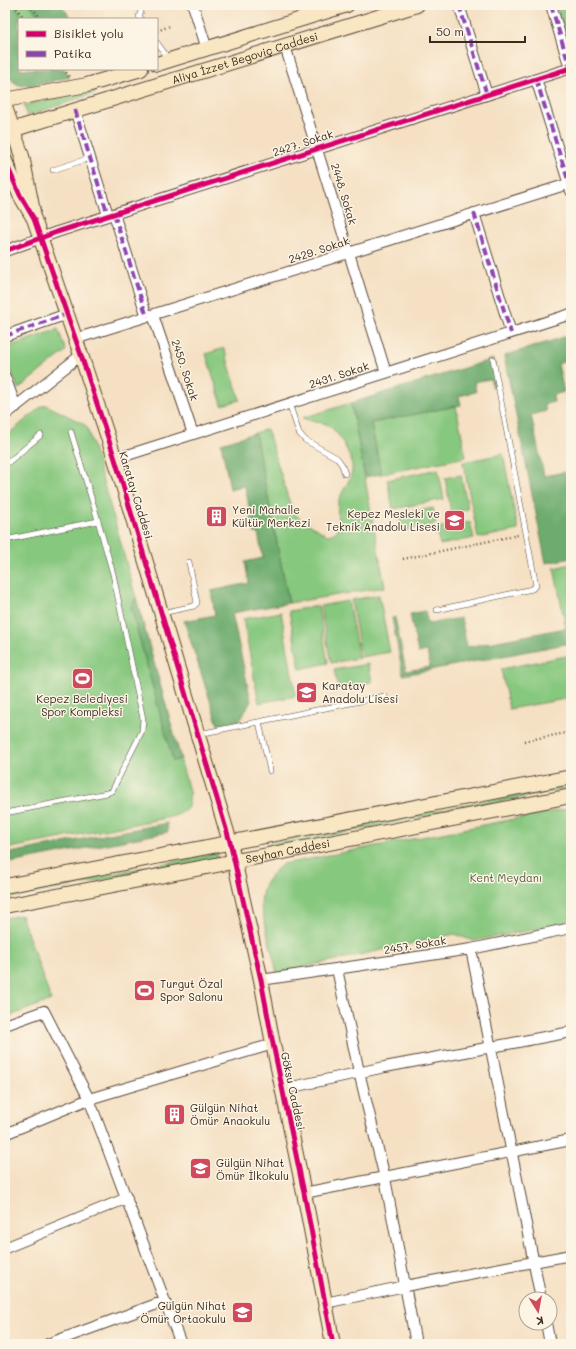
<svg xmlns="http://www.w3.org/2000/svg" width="576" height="1349" font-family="Mali,sans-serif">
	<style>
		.green { fill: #87c87f; stroke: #61794e }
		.forest { fill: #6dac6e; stroke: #546b46 }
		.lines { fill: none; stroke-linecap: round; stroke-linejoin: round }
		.lane-casing { stroke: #574537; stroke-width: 6 }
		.street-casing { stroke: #574537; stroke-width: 12 }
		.secondary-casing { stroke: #574537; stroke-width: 16 }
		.path { stroke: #574537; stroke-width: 2.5; stroke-dasharray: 1 3; stroke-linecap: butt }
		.lane { stroke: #fff; stroke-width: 5 }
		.street { stroke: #fff; stroke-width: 10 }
		.secondary { stroke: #f9e7c3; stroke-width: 14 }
		.quiet { stroke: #8e44ad; stroke-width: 4; stroke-dasharray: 8 4; stroke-linecap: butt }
		.cycleway-casing { stroke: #fcf5e5; stroke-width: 8 }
		.cycleway { stroke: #d6006c; stroke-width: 5 }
		.labels { text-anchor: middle; stroke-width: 3; stroke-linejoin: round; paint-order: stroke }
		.street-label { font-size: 11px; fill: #3b2a1e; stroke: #fcf5e5 }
		.poi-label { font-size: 11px; fill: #3b2a1e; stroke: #fcf5e5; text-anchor: start }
		.park-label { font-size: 11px; fill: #52593b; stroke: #fcf5e5 }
	</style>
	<rect width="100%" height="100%" fill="#fcf5e5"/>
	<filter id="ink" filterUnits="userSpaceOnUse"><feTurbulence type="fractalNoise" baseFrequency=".025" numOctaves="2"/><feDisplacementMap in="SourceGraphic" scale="8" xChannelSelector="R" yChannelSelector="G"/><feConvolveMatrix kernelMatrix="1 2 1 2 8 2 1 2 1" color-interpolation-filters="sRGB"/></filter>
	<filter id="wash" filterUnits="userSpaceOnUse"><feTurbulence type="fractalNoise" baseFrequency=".012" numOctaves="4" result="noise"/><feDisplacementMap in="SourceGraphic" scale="16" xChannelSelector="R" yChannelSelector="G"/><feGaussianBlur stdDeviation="0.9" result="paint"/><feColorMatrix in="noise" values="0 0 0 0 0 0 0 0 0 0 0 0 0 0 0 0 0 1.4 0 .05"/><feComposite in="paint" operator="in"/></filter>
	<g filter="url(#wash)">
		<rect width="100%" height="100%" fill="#f5e0c3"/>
		<path class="green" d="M14 5H30L41 19H25Z
			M556 5H571V55Z
			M95 90 96 93 27 116 24 105Z
			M11 139 22 188 5 144V141Z
			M58 329 66 351 18 389 5 354V348Z
			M224 348 240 400 222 405 206 354Z
			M351 403 385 587 289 603 255 433 267 429 289 501 294 512 299 518 327 535 332 534 337 531C338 521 337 512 338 503 341 491 350 483 352 471 354 459 338 429 326 424 319 422 310 421 302 418Z
			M46 405 84 424 87 427 115 522 189 791C191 808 187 812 171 817L5 849V437L42 406Z
			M456 406 466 457 381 474 371 423Z
			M503 454 518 530 478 538 463 462Z
			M438 469 444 499 393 509 387 480Z
			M461 475 468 509 451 512 445 478Z
			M433 508 436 524 402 531 399 515Z
			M470 522 474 538 440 545 436 528Z
			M571 564V627L566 628 554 568Z
			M379 595 390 652 361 657 351 600Z
			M348 601 359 658 331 663 320 606Z
			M318 606 328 663 300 669 289 611Z
			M281 612 296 696 259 703 243 619Z
			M571 655V698L509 709 501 669Z
			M368 664 372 682 338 688 334 670Z
			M571 784V788L266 848V844Z
			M571 808V923L473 941 455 934 277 973 261 907 262 895 264 886 273 873 283 864Z
			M217 853 218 858 5 899V895Z
			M21 915 51 1000 5 1018V918Z"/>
		<path class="forest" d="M5 5H14L25 19H19V69H64L70 77C60 79 27 88 19 85 13 83 9 77 5 73Z
			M30 5H61L72 19H41Z
			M567 336 571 350V359L558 364 564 392 553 395 554 402 544 404 546 411 531 415 544 476 564 472 566 477 571 476V558L546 563 504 356Z
			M493 359 498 387 493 388 490 379 474 382 476 392 459 396 461 405 371 423 381 474 365 477 351 403Z
			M255 433 289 603 232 613 251 701 241 719 238 721 218 725 184 621 215 615 211 591 249 583 245 562 263 558 258 533H254L245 486 230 489 221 443Z
			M136 598 181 759 173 761 131 608Z
			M425 611 428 624 461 618 467 647 571 627V643L403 675 392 618 395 617 406 671 430 667 427 651 418 653 410 614Z
			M167 823 168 832 5 864V854Z"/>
	</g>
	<g filter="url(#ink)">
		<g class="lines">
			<defs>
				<path id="lane" d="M141 19 139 17 143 5
					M157 43 168 58
					M53 170 90 158
					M568 315 571 325
					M289 403 299 433 305 440 337 458 342 465 345 474
					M5 465 41 435
					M5 540 98 521
					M437 610 532 589 536 586 493 359
					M162 613 194 606 197 603 189 562
					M259 722 270 771
					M199 734 385 696
					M5 813 107 793 112 791 142 731 143 719 113 574 95 510 71 432"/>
				<path id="street" d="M193 5 207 49
					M459 5 487 95
					M551 5 570 68
					M285 46 386 373
					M536 79 571 191
					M75 110 108 215
					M474 213 511 333
					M114 214 147 317
					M5 251 57 232 571 68
					M153 315 193 434
					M5 336 67 314
					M75 339 571 183
					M5 377 16 407
					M5 415 81 355
					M115 459 571 314
					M471 949 541 1299
					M337 969 359 1072 385 1178 416 1344
					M261 980 471 949 571 928
					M5 1025 44 1011 89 1099 181 1344
					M283 1089 385 1067 571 1032
					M5 1134 89 1099 273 1044
					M304 1193 571 1140
					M5 1248 127 1198
					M325 1303 405 1286 571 1255
					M546 1323 550 1344
					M48 1344 165 1301"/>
				<g id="secondary">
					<path d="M157 64 347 5"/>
					<path d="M5 100 87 85 141 69"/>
					<path d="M5 107 22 156 33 211"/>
					<path id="s1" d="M5 132 417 5"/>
					<path d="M5 161 20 195 34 219 81 355 115 459 230 842 261 980 273 1044 304 1193 333 1344"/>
					<path d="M5 886 571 777"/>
					<path id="s2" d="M5 906 571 796"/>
				</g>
			</defs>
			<use href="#lane" class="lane-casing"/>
			<use href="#street" class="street-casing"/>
			<use href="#secondary" class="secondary-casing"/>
			<path class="path" d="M14 5 25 19
				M30 5 41 19
				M157 31 170 26
				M64 69 69 77
				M403 559 518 535
				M524 741 571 732"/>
			<use href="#lane" class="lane"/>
			<use href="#street" class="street"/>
			<use href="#secondary" class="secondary"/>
			<path class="quiet" d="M459 5 487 95
				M551 5 570 68
				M536 79 569 183
				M75 110 108 215
				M474 213 511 333
				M114 214 147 317
				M5 336 67 314"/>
			<defs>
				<path id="cycleway" d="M5 161 20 195 34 219 81 355 115 459 230 842 261 980 273 1044 304 1193 333 1344
					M5 251 57 232 571 68"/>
			</defs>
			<use href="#cycleway" class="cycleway-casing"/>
			<use href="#cycleway" class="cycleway"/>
		</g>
	</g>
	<defs>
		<symbol id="building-square" viewBox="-11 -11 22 22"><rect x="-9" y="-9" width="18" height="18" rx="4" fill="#d1495b" stroke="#fcf5e5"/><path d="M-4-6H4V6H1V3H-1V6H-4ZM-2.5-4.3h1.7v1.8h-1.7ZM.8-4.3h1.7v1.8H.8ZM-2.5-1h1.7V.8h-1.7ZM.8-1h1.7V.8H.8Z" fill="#fff"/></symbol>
		<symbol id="school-square" viewBox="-11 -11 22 22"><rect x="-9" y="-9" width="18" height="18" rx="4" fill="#d1495b" stroke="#fcf5e5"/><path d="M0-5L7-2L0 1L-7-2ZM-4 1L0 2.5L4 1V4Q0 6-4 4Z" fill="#fff"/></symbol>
		<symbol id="stadium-square" viewBox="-11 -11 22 22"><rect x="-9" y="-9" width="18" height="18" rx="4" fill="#d1495b" stroke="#fcf5e5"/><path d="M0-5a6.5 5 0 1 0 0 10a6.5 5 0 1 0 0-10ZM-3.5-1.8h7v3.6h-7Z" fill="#fff"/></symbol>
	</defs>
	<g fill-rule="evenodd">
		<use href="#building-square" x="204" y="504" width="25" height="25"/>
		<use href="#school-square" x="442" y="508" width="25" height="25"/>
		<use href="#stadium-square" x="70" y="666" width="25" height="25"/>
		<use href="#school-square" x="294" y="680" width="25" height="25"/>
		<use href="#stadium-square" x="132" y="978" width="25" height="25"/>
		<use href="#building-square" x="162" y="1102" width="25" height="25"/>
		<use href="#school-square" x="188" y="1156" width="25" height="25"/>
		<use href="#school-square" x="230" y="1300" width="25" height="25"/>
	</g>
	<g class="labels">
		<g class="street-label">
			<text dy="4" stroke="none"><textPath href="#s1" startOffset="251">Aliya İzzet Begoviç Caddesi</textPath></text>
			<text transform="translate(303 143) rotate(-18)" y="4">2427. Sokak</text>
			<text transform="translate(344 194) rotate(73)" y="4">2448. Sokak</text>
			<text transform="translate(319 250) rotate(-18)" y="4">2429. Sokak</text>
			<text transform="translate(185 370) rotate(72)" y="4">2450. Sokak</text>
			<text transform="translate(339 375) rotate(-18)" y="4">2431. Sokak</text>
			<text transform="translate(136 495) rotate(73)" y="4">Karatay Caddesi</text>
			<text dy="4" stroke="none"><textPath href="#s2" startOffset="288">Seyhan Caddesi</textPath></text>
			<text transform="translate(415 945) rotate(-9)" y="4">2457. Sokak</text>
			<text transform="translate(293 1091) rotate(78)" y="4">Göksu Caddesi</text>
		</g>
		<g class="poi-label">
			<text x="232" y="514">Yeni Mahalle<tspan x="232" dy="13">Kültür Merkezi</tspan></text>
			<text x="440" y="518" text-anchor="end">Kepez Mesleki ve<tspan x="440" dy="13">Teknik Anadolu Lisesi</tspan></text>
			<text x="322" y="690">Karatay<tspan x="322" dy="13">Anadolu Lisesi</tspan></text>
			<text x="82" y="703" text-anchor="middle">Kepez Belediyesi<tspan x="82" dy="13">Spor Kompleksi</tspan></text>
			<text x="160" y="988">Turgut Özal<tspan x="160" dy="13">Spor Salonu</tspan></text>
			<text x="190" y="1112">Gülgün Nihat<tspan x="190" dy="13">Ömür Anaokulu</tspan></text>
			<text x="216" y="1167">Gülgün Nihat<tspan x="216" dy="13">Ömür İlkokulu</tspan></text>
			<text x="226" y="1310" text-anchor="end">Gülgün Nihat<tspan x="226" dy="13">Ömür Ortaokulu</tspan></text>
		</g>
		<g class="park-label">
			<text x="506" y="882">Kent Meydanı</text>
		</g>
	</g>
	<rect width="576" height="1349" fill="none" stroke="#fcf5e5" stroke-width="20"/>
	<rect x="18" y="18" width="140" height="52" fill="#fcf5e5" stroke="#afa495"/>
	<rect x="26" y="31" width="20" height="6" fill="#d6006c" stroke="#afa495"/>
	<text x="54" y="38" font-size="12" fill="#3b2a1e">Bisiklet yolu</text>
	<rect x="26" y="51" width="20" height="6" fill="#8e44ad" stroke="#afa495"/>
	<text x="54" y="58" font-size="12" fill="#3b2a1e">Patika</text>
	<g transform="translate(538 1311) rotate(169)"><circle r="19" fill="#fcf5e5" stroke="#afa495"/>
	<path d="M0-3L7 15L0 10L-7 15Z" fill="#d1495b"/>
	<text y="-6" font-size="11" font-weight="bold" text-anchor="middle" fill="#3b2a1e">K</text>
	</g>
	<path d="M430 36v6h95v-6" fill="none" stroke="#3b2a1e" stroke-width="2"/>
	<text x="436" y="36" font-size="12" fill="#3b2a1e" stroke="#fcf5e5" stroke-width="3" paint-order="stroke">50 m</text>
</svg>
